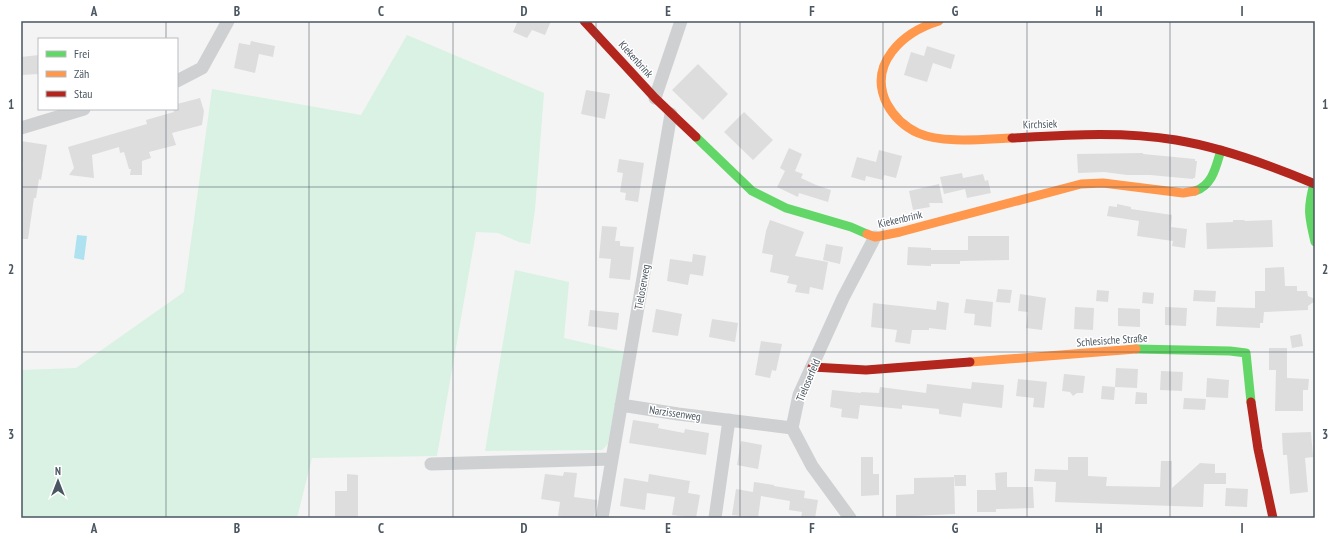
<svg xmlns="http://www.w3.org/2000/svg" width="1336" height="539" font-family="'PT Sans Narrow',sans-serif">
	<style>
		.green { fill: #d9f2e3 }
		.water { fill: #aee2f0 }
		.building { fill: #ddddde }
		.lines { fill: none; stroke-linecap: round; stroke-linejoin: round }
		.street { stroke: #ced0d2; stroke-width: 13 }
		.fast { stroke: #63d668; stroke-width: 9 }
		.slow { stroke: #ff974d; stroke-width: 9 }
		.jam { stroke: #b3261e; stroke-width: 9 }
		.grid { fill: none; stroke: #4a5661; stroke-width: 1; stroke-opacity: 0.55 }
		.labels { text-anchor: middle; stroke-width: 3; stroke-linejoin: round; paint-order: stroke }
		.street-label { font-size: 11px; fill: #4a5661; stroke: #fff }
		.neatline { fill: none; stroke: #4a5661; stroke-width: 1.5 }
		.grid-label { font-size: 13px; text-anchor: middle; font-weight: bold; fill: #4a5661 }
	</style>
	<rect width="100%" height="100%" fill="#f4f4f4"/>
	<path class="green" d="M407 35 544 93 535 210 530 244 519 242 498 233 476 232 437 456 312 458 297 518H21V370L76 368 184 292 212 89 361 115Z
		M515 270 569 282 564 338 625 352 608 444 602 450 485 451Z"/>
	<path class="water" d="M77 235 87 236 84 260 74 258Z"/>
	<path class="building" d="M512 21H551L545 35 532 30 527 38 513 32 517 23Z
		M251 41 275 46 273 57 259 54 255 73 234 68 239 43 250 45Z
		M927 46 955 55 951 69 933 63 927 82 904 75 911 52 924 56Z
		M39 55V74L21 75V57Z
		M698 64 728 94 703 120 672 90Z
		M586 90 610 94 605 119 581 114Z
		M200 98 204 111 202 125 172 133 176 145 149 152 151 158 142 161V175H130L131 169H129L124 152 120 153 119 147 92 155 94 178 69 175 74 168 68 147 147 124 146 120 174 112 173 109H177V104Z
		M744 112 773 140 753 160 724 132Z
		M21 141 47 145 41 180 39 179 36 198H34L28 239H21V177L23 163 21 162Z
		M789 148 802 154 795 171 803 174 801 178 816 185 831 190 828 202 799 193 798 197 777 187 785 171 780 168Z
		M879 150 902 156 896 178 884 175 883 180 866 176 865 181 851 177 857 157 876 162Z
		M1143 153V154L1195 159V161H1197L1195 178H1193V179L1150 175H1127L1104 172 1078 173 1077 154Z
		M619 159 644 163 638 202 625 200 626 193 620 192 623 173 617 172Z
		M962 173 963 178 983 174 985 181 988 180 991 193 967 198 965 189 944 194 940 177Z
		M939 184 943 203H929L930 207 913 210 909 191Z
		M1117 204 1131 207V209L1172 215 1171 227 1187 229 1185 248 1172 246 1173 241 1137 236 1139 221 1107 216 1109 206 1117 207Z
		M770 220 804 232 795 256 828 262 823 290 810 287 809 294 795 292 797 285 787 283 789 276 770 272 773 255 762 253 766 231Z
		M1233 220H1244L1245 221 1272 220 1273 247 1207 249 1206 223 1233 222Z
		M602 226 617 227 615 241H620V246L634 247 630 280 609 278 611 259 599 258Z
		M968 236H1009V260L960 261V264H931V266L907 265 908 247 931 248V250H968Z
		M826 244 843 247 840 264 823 260Z
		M693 254 706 256 703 276 690 274 688 285 667 281 670 259 692 262Z
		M1284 267 1285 286H1297V291H1307L1308 296 1315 299V301L1308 306V310L1264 312 1263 323H1260V328L1216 326 1217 307 1255 308V291H1265V268Z
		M998 289 1012 290 1010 303 996 302Z
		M1097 290 1109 291 1108 302 1096 301Z
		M1194 290 1216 291 1215 302 1193 301Z
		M1143 292 1154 293 1153 304 1142 303Z
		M1020 294 1046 298 1042 330 1026 328 1028 312 1018 311Z
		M966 299 993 302 991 327 974 325 975 314 964 313Z
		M937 301 949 303 946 330 929 328V330H912L910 344 895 342 897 330 871 327 873 303 936 310Z
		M1075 307 1094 308 1093 330 1074 329Z
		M1165 307 1187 308 1186 326 1165 325Z
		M1118 308 1140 309V327L1118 326Z
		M656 309 682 314 678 336 652 332Z
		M590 310 619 313 617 330 588 326Z
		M712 319 738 323 735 342 709 337Z
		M1301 334 1303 346 1292 348 1290 336Z
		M761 341 782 344 776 371 772 370 770 378 755 375Z
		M1269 348H1287V378L1309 379 1308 390H1303V411H1275L1276 370H1269Z
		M1116 368 1138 369 1137 388 1115 387Z
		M1161 371 1183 372 1182 391 1160 390Z
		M1064 374 1085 376 1083 393H1077L1073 396 1070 392 1062 391Z
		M1207 378 1229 380 1228 398 1206 397Z
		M1018 379 1047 382 1044 408 1033 407 1034 398 1016 396Z
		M972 382 1004 385 1002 408 963 403 961 417 939 414V409L902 405V409L860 405 858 419 841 417 842 409 830 407 832 390 861 393V392L879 393 880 387 926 393 927 384 971 389Z
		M1102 386 1115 387 1114 400 1101 399Z
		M1136 392 1147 393V404H1135Z
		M1184 398 1206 399 1205 410 1183 409Z
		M633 420 659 424 658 428 684 433 685 429 709 433 706 455 629 443Z
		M1311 432 1313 457 1305 458 1308 492 1290 494 1287 455H1283L1282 433Z
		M741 441 762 445 758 469 737 465Z
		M861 457H873V474H879V495L861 496Z
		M1068 457H1088V476L1107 477 1106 486 1160 487 1161 461H1172V488L1200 463 1215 464V473H1226V484H1204L1203 507 1055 502 1056 482 1034 481 1035 469 1068 470Z
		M564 472 577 473 574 497 597 500 594 518H563V517L558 516 560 502 541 499 545 474 563 476Z
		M1007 472V487H1033L1034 508 996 509V512H977V490H996L995 473Z
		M347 474 358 475V518H335V491H347Z
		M649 474 690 481 688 493 700 495 696 518 672 515 675 497 647 493 645 510 620 506 624 478 648 482Z
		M954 475H966V486H955Z
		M954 477 955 514 896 517V495L914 494V478Z
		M754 482 774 485V486L805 491 804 498 818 500 815 518H801L802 512 789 510 790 501 761 496 758 518 732 515 736 489 753 492Z
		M1226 488 1248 489 1247 507 1225 506Z"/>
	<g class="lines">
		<path class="street" d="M177 81 202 68 228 21
			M655 98 681 21
			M21 128 84 109
			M621 405 678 414 792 428
			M431 464 612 459
			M602 518 671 114
			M715 518 729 420
			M850 518 812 466 792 428 799 395 843 298 875 237"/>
		<path class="fast" d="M696 137 752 191 786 208 851 227 867 234
			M1314 184C1307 209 1309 217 1315 242
			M1195 191C1213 185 1216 166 1221 150
			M1136 349 1230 351 1246 353 1251 402"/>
		<path class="slow" d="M939 21C903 32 867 64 887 104 894 117 905 127 918 133 943 144 985 139 1012 138
			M867 234 875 237 900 232 1081 184 1103 183 1183 193 1195 191
			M970 362 1136 349"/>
		<path class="jam" d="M584 21 655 98 696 137
			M1012 138C1066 135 1122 131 1176 140 1224 148 1270 165 1315 184
			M812 367 866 370 970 362
			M1251 402 1258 449 1273 518"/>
	</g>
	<path class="grid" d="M166 21V39M309 21V518M453 21V518M596 21V518M740 21V518M883 21V518M1027 21V518M1170 21V518M166 109V518M21 187H1315M21 352H1315"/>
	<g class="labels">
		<g class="street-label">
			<text transform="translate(636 59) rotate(48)" y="4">Kiekenbrink</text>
			<text transform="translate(1040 124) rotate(-2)" y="4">Kirchsiek</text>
			<text transform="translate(900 219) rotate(-13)" y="4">Kiekenbrink</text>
			<text transform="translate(642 287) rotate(-80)" y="4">Tieloserweg</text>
			<text transform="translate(1112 340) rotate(-4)" y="4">Schlesische Straße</text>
			<text transform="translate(808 380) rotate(-67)" y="4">Tieloserfeld</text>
			<text transform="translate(675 413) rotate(8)" y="4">Narzissenweg</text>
		</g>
	</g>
	<rect width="1336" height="539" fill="none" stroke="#ffffff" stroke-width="44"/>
	<rect x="38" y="38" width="140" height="72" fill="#ffffff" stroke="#b7bbc0"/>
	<rect x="46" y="51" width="20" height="6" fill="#63d668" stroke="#b7bbc0"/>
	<text x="74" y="58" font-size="12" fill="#4a5661">Frei</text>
	<rect x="46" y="71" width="20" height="6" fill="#ff974d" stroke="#b7bbc0"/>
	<text x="74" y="78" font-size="12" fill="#4a5661">Zäh</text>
	<rect x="46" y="91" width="20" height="6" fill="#b3261e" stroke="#b7bbc0"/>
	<text x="74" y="98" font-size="12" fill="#4a5661">Stau</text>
	<g transform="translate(58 481)" stroke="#ffffff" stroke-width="3" paint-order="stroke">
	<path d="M0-3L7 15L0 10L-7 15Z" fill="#4a5661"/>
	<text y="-6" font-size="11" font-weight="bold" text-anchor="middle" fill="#4a5661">N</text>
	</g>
	<rect x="22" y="22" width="1292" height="495" class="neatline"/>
	<g class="grid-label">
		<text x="94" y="16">A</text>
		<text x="237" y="16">B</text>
		<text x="381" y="16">C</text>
		<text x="524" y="16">D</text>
		<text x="668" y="16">E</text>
		<text x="812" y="16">F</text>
		<text x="955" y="16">G</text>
		<text x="1099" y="16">H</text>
		<text x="1242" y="16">I</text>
		<text x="11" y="109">1</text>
		<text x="1325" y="109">1</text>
		<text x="11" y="274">2</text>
		<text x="1325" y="274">2</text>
		<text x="11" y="439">3</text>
		<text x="1325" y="439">3</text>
		<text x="94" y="533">A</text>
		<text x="237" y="533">B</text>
		<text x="381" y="533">C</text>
		<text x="524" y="533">D</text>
		<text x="668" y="533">E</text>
		<text x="812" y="533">F</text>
		<text x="955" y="533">G</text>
		<text x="1099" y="533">H</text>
		<text x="1242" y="533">I</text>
	</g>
</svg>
